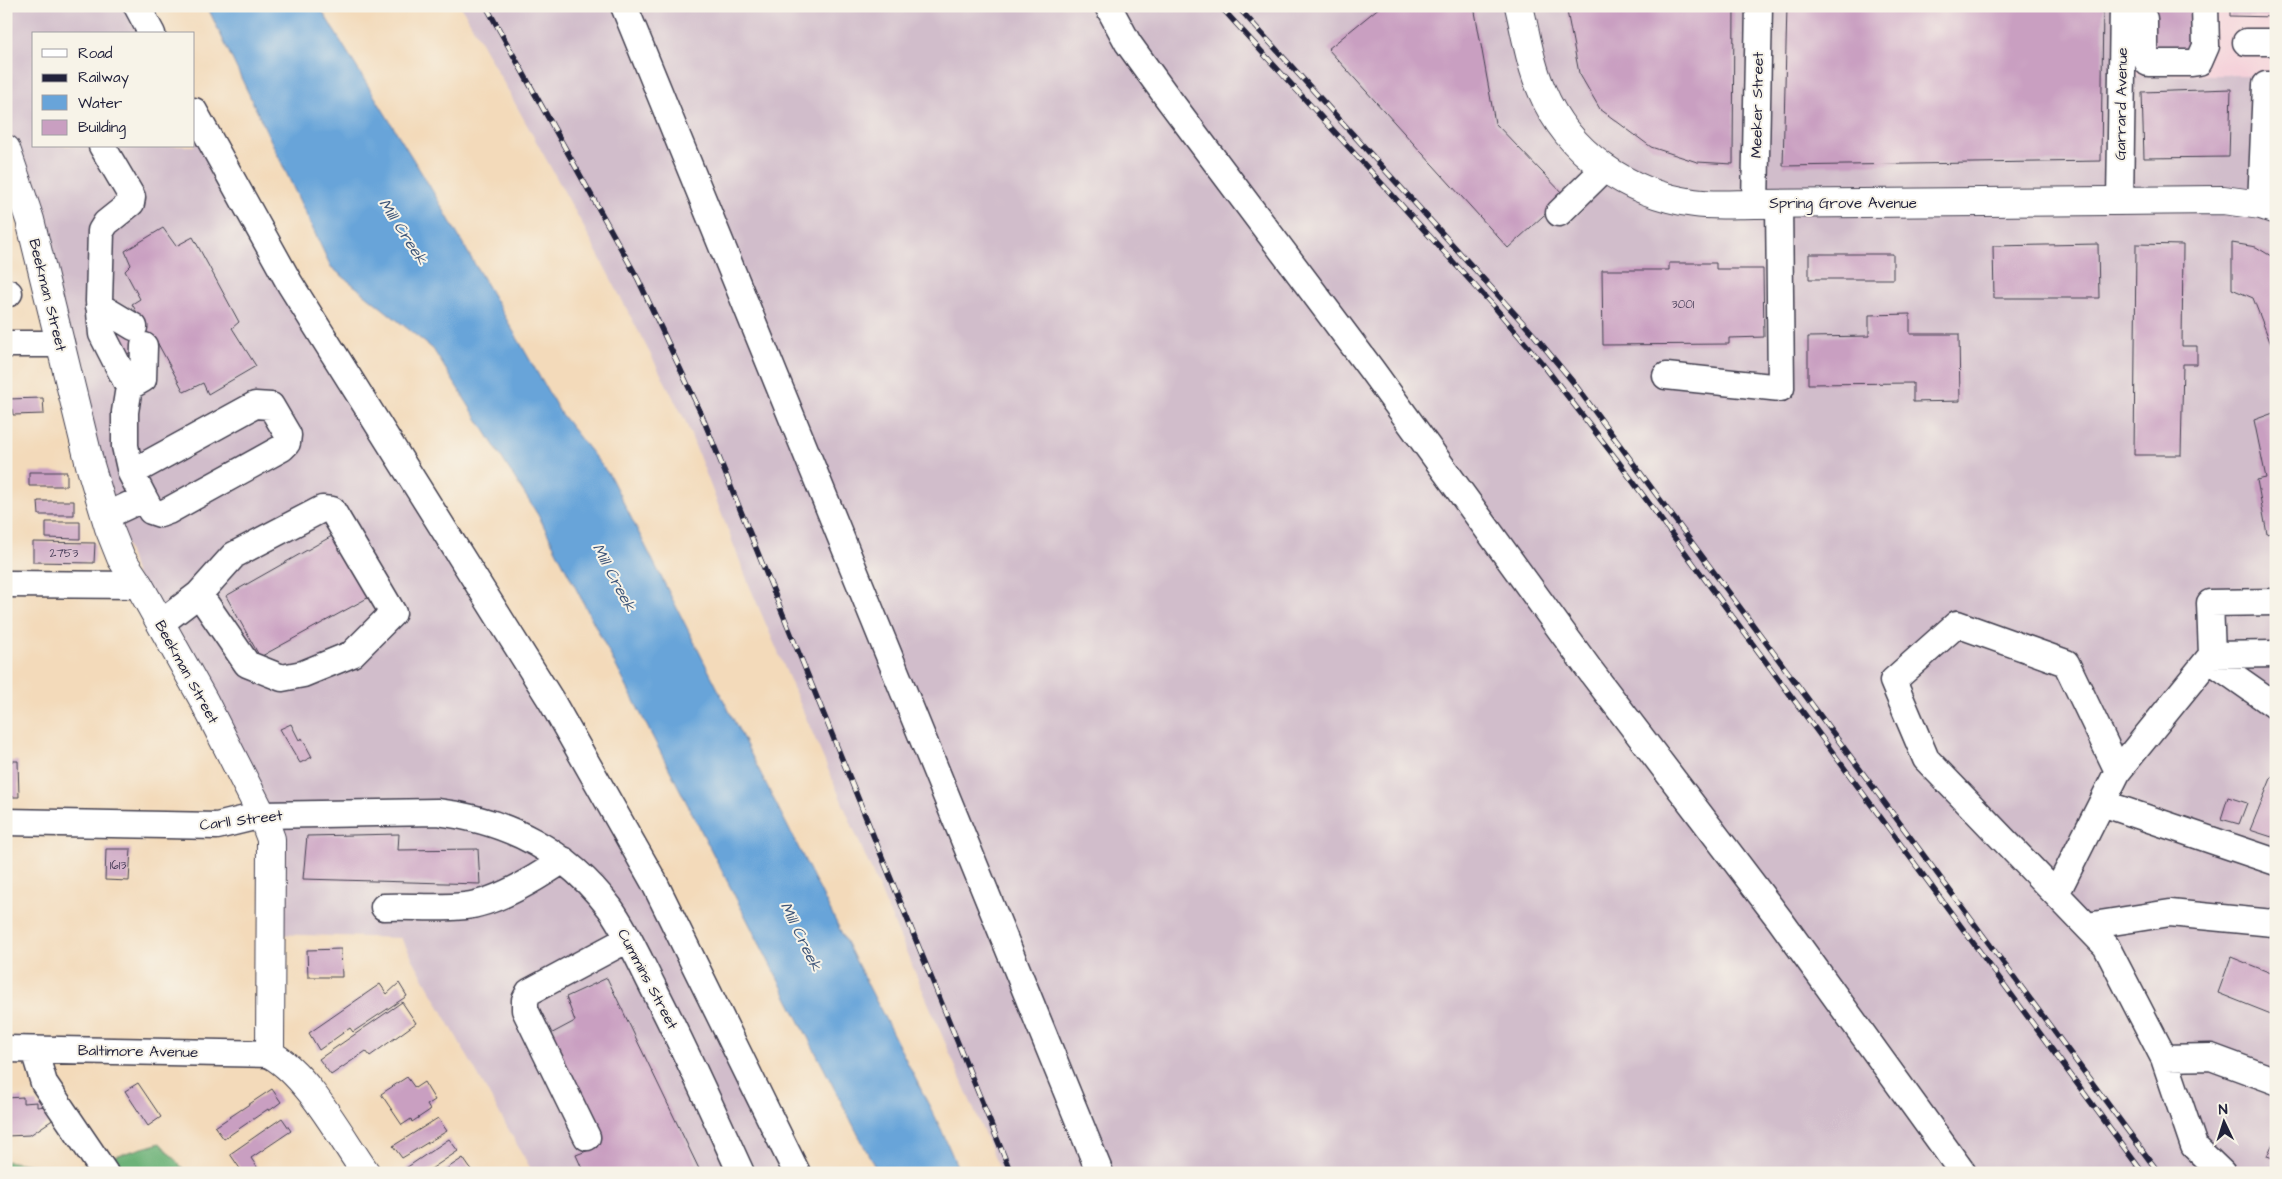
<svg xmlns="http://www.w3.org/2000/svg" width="2282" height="1179" font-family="'Architects Daughter',sans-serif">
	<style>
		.built { fill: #f5cfd9 }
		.industrial { fill: #d1bdcb }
		.forest { fill: #6db278; stroke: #486a5a }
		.water { fill: #68a4d9; stroke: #45638a }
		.building { fill: #c99fc1 }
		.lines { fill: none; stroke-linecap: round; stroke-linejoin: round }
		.minor-casing { stroke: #413e4e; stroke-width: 29 }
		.major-casing { stroke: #413e4e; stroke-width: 30 }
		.minor { stroke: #fff; stroke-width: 26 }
		.major { stroke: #fff; stroke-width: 28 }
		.rail-casing { stroke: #22223b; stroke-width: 5.5 }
		.rail { stroke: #f7f3e8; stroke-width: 4; stroke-dasharray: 11; stroke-linecap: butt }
		.labels { text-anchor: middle; stroke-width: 4; stroke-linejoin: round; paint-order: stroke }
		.number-label { font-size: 12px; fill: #4c415c }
		.street-label { font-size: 15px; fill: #22223b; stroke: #f7f3e8 }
		.water-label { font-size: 16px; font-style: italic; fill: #3e567a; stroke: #f7f3e8 }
	</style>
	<rect width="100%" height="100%" fill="#f7f3e8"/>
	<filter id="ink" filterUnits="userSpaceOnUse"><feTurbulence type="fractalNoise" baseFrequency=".02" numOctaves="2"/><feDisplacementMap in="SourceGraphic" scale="10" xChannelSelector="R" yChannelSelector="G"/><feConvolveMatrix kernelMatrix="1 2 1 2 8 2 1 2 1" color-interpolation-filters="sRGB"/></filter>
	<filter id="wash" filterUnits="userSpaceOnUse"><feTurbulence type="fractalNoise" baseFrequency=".0096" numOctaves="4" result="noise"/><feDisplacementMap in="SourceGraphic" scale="20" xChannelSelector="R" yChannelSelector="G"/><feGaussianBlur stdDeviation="1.12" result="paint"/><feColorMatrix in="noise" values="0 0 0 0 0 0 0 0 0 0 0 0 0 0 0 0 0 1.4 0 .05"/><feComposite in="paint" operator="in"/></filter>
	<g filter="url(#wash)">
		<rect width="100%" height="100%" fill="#f3daba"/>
		<path class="built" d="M2123 6H2276V75H2122Z"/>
		<path class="industrial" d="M6 6H137L152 34H34V146H194V111L552 702 797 1173H533L401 938 271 934V840L139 585 6 149Z
			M461 6H2123L2122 75H2276V1173H1001L750 587 685 420 581 222Z"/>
		<path class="forest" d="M160 1143 187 1173H6V1161L66 1170Z"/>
		<path class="water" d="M207 6H319L432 190 561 414 610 476 941 1129 960 1173H878L538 515 433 349 331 267Z"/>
		<g id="blocks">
			<path class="building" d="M1381 6H1474L1495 123 1565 196 1508 248 1328 49Z
				M1566 6H1734L1733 164 1697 162 1651 147 1600 109 1579 73Z
				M1787 6H2103L2101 161 1783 166Z
				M2149 6H2193L2192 51 2149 50Z
				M2230 6H2276V17L2230 16Z
				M2231 89 2229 157 2144 158 2142 92Z
				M163 228 176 246 193 237 239 322 232 328 256 366 208 394 203 383 184 392 156 340 125 355 115 336 143 323 132 304 140 299 125 271 131 265 125 251Z
				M2232 243 2256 247 2276 259V357L2253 298 2232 289Z
				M2098 244 2099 298H1994L1993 246Z
				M2136 244 2183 245 2182 346H2197V364H2183L2181 455H2134Z
				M1809 254H1893V279H1809Z
				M1669 263H1716V269H1763L1764 337 1729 338V344L1603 345 1602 270H1669Z
				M1910 314V334H1959L1960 401 1913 402V383L1808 384V337L1869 336V315Z
				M43 398 44 414 13 415 12 409H6V399Z
				M2276 412V532L2267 534 2257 480 2266 478 2254 420Z
				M29 472H67V486H29Z
				M38 501H74V515H39Z
				M46 522H80V539L46 538Z
				M339 532 373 595 260 657 226 596Z
				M33 542 95 543 94 563 33 562Z
				M291 724 299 740 302 738 312 757 300 763 280 729Z
				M6 761H18L19 797H6Z
				M2272 776 2276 778V829L2272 837 2250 830Z
				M2228 797 2247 803 2239 824 2221 819Z
				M399 834 398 850 478 849 480 884 303 879 307 836Z
				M106 849H131L129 881 105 880Z
				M341 949 342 977H308L307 950Z
				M2231 957 2276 975V1016L2218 993Z
				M607 978 701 1173H584L576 1155 597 1147 545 1037 575 1021 566 997Z
				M399 983 407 996 353 1032 350 1028 319 1050 309 1033 380 984 387 994Z
				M402 1002 416 1023 370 1056 366 1051 331 1075 319 1059Z
				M407 1077 415 1088 424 1082 435 1100 427 1105 430 1110 412 1122 411 1119 402 1125 381 1094Z
				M138 1083 161 1117 148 1126 125 1091Z
				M272 1089 281 1102 269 1111 268 1109 224 1139 215 1127Z
				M23 1097V1103L37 1102V1107L45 1106 54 1119 30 1135 6 1136V1098Z
				M282 1118 291 1131 251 1158 259 1170 254 1173H243L230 1154Z
				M438 1118 447 1131 402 1158 393 1146Z
				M2276 1137V1159L2267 1156Z
				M449 1139 458 1151 425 1173H410L406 1168Z
				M463 1158 472 1171 468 1173H440Z"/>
		</g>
	</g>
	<g filter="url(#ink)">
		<use href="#blocks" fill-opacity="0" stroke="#413e4e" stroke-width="1"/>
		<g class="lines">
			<defs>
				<path id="minor" d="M137 6 152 34
					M624 6 1100 1173
					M1108 6 1128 43 1167 97 1371 369 1589 669 1780 920 1963 1173
					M2144 19V51L2148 63H2192L2199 62 2206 46 2205 6
					M2246 42H2276
					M194 111 290 284 552 702 654 882 797 1173
					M102 146 132 197 131 203 106 223 101 231 99 301 102 334 129 387 125 412V446L131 473 144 498 106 516
					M2120 201 2123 6
					M1755 204 1759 6
					M2261 205 2266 85H2276
					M1559 213 1605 168
					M6 293H9
					M99 306 134 327
					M6 344H61
					M1666 376 1781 388 1779 204
					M129 387 143 379 144 346
					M131 473 255 405 271 406 288 435 287 443 282 448 168 511 160 514 151 511 144 498
					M6 584 139 585
					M2276 602 2210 603 2212 655 2216 664 2276 706
					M161 623 199 594 234 555 322 509 332 510 393 613 352 654 303 674 282 678 247 664 199 594
					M2118 771 2212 655 2276 654
					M2102 803 2276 862
					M6 822 217 826 262 815 437 812C507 820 567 851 610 908 628 933 641 964 655 991 686 1051 713 1112 741 1173
					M2056 894 2118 771 2066 663 1957 624 1893 681 1926 759 2106 946 2164 1058 2194 1146 2222 1173
					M384 907C411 906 439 909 465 906 496 903 538 877 563 860
					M2087 926 2170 913 2273 923 2276 921
					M6 1049 270 1054
					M34 1050 44 1083 105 1173
					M2164 1058 2211 1057 2276 1081
					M587 1137 525 1010V1000L529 992 628 939"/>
				<path id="major" d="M1519 6C1526 35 1530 64 1542 91 1568 153 1628 194 1694 203 1713 206 1735 204 1755 204L2223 200 2261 205 2276 210
					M6 149 30 220 90 465 109 528 121 558 139 585 204 701 262 815 271 839 270 1054C308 1075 340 1136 366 1173"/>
			</defs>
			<use href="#minor" class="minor-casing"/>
			<use href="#major" class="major-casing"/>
			<use href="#minor" class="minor"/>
			<use href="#major" class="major"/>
			<defs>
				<path id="rail" d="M486 6 638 279 700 411 1011 1173
					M1220 6 1497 310 1541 362 1617 460 2143 1173
					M1237 6 1534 335 1573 382 2159 1173"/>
			</defs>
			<use href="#rail" class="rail-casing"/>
			<use href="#rail" class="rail"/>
		</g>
	</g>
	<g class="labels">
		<g class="number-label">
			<text x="1683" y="308">3001</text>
			<text x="64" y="557">2753</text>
			<text x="118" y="869">1613</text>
		</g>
		<g class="street-label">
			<text transform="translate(2121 104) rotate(-89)" y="5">Garrard Avenue</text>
			<text transform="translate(1757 105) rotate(-89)" y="5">Meeker Street</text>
			<text x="1843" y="208">Spring Grove Avenue</text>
			<text transform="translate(48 295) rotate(76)" y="5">Beekman Street</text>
			<text transform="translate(187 672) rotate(61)" y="5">Beekman Street</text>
			<text transform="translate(241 820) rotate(-7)" y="5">Carll Street</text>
			<text transform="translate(648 979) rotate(62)" y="5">Cummins Street</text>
			<text transform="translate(138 1051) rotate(1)" y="5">Baltimore Avenue</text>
		</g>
		<g class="water-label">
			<text transform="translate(404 231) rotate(57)" y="6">Mill Creek</text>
			<text transform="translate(615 577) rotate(62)" y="6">Mill Creek</text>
			<text transform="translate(802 936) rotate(64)" y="6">Mill Creek</text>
		</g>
	</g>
	<rect width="2282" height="1179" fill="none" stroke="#f7f3e8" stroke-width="25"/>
	<rect x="32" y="32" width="162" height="115" fill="#f7f3e8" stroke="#a29fa3"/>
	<rect x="42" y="49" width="25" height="8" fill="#ffffff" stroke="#a29fa3"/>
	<text x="78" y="58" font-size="15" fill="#22223b">Road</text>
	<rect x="42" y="74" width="25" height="8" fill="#22223b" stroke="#a29fa3"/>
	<text x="78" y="82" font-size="15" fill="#22223b">Railway</text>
	<rect x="42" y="95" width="25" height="15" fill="#68a4d9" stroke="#a29fa3"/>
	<text x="78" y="108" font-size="15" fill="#22223b">Water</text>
	<rect x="42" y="120" width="25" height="15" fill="#c99fc1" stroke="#a29fa3"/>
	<text x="78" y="132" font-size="15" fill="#22223b">Building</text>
	<g transform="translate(2224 1122) rotate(356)" stroke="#f7f3e8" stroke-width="4" paint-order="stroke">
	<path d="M0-4L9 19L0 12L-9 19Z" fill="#22223b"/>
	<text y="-8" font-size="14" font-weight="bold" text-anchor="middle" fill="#22223b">N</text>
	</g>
</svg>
